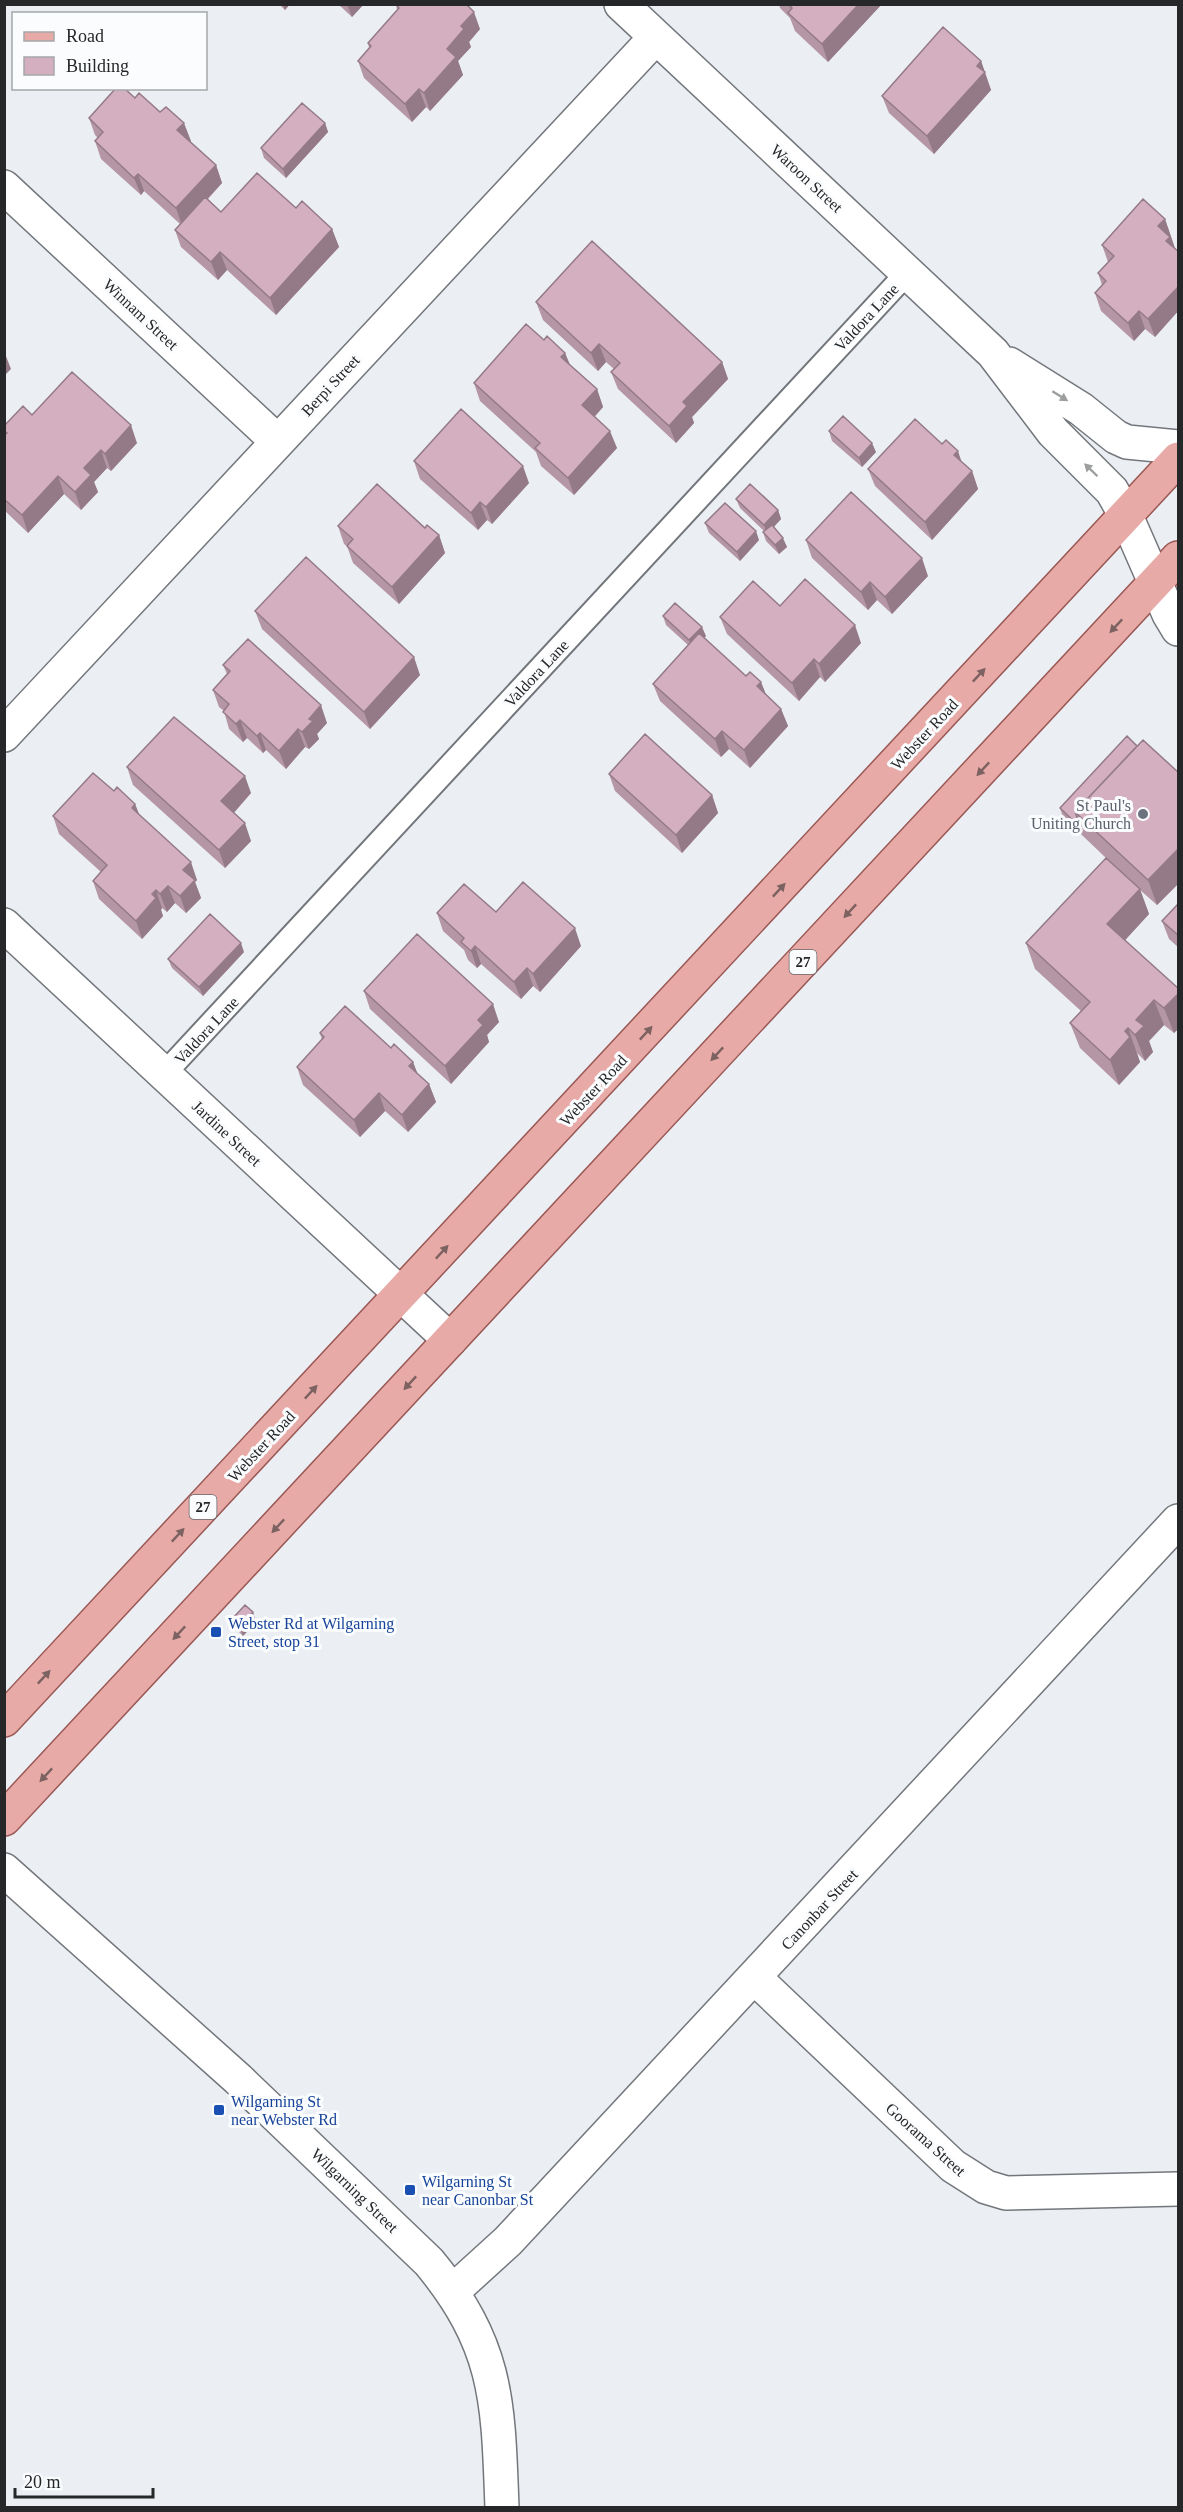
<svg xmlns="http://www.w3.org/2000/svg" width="1183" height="2512" font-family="'Times New Roman',serif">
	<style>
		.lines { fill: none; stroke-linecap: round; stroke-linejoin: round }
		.service-casing { stroke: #73777c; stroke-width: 26 }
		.minor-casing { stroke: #73777c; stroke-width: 36 }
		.tertiary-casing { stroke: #73777c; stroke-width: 36 }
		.primary-casing { stroke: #9a5855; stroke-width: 36 }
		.service { stroke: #fff; stroke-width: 22 }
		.minor { stroke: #fff; stroke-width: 33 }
		.tertiary { stroke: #fff; stroke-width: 33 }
		.primary { stroke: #e8aaa7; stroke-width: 33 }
		.wall { fill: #b596a4 }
		.shaded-wall { fill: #947a86 }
		.building { fill: #d3afbf; stroke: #947a86; stroke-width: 1.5 }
		.oneway { fill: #9d9e9f }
		.oneway2 { fill: #7d6262 }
		.worship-dot { fill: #6b7280; stroke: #fafcfe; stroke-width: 2 }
		.transit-dot { fill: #1a4fb4; stroke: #fafcfe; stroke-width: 2 }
		.labels { text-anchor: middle; stroke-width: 6; stroke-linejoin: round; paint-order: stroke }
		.shield { fill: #fafcfe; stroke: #656769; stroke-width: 1.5 }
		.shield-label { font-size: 15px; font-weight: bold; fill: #252729 }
		.street-label { font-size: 16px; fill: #252729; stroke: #fafcfe }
		.worship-label { font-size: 16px; fill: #5b616d; stroke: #fafcfe; text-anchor: end }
		.transit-label { font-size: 16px; fill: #164399; stroke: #fafcfe; text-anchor: start }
	</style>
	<rect width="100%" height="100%" fill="#ebeff4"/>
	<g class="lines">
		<defs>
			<path id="service" d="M164 1074 908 272"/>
			<path id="minor" d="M621 4 993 353 1053 432 1112 491 1126 516
				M4 187 277 441
				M1009 364 1081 409 1116 437 1127 442 1178 447
				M4 735 656 37
				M4 925 450 1340
				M755 1978 953 2166 986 2187 1006 2193 1178 2189
				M453 2291 508 2241 1178 1521"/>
			<path id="tertiary" d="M1126 516 1169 614 1178 629
				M4 1870 238 2079 429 2262C499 2347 498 2402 502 2508"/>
			<path id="primary" d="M4 1720 1178 459
				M4 1819 1178 558"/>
		</defs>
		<use href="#service" class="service-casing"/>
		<use href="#minor" class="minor-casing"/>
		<use href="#tertiary" class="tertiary-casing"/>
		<use href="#primary" class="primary-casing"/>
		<use href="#service" class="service"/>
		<use href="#minor" class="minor"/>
		<use href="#tertiary" class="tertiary"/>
		<use href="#primary" class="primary"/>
	</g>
	<path class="wall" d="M279 4H290L285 10Z
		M338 4H364L352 17Z
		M396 4 480 29 469 42 471 47 458 61 463 75 430 111 426 107 412 122 364 78 358 61 369 48 368 43 397 10Z
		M779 4H882L828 62 795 31 790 18 780 8Z
		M981 61 991 90 934 154 889 113 882 96Z
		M135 98 191 141H190L216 165 222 183 208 199 221 212 296 208 332 229 339 247 276 315 227 270 218 280 181 247 175 230 180 224 144 191 141 195 101 159 95 141 98 138 95 135 89 118Z
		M325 123 328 132 286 178 264 158 261 148Z
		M1165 219 1175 249 1179 252V310L1155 337 1145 329 1134 341 1101 311 1095 293 1102 285 1098 273 1108 262 1102 245Z
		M536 302 722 362 728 379 692 417 694 423 676 443 618 389 611 372 614 369 606 362 598 371 543 320Z
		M544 340 565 353 570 365 597 389 603 407 595 416 617 448 574 495 541 466 536 452 480 401 474 383Z
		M32 415 137 443 111 471 107 468 94 482 98 492 81 510 64 494 28 533 4 510V426Z
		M829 431 876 452 862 467 832 441Z
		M942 444 972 471 978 489 932 540 875 486 868 469Z
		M414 461 529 483 492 524 487 520 478 530 420 479Z
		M736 499 778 510 781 519 774 527 787 547 779 554 766 541 763 532 764 531 740 508Z
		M705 523 759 540 740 561 709 533Z
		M338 526 425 528 439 535 445 553 399 604 353 563 347 546 344 544Z
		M806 540 928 576 892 614 877 600 868 610 812 558Z
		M780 606 861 643 825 682 820 677 799 701 727 634 720 617Z
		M255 611 420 675 370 729 262 629Z
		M663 616 706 636 704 638 746 676 761 682 766 695 781 709 788 726 750 768 729 749 721 757 660 701 653 684 688 645 666 625Z
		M223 665 327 723 317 734 319 739 309 749 305 747 286 769 266 750 263 753 247 738 243 742 229 729 224 711 219 707 213 690 227 674Z
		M1137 746 1179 773V883L1157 905 1140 890 1149 914 1125 940 1179 989V1028L1174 1033 1164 1025 1149 1041 1153 1052 1145 1061 1137 1053 1140 1062 1119 1085 1080 1048 1070 1023 1081 1011 1035 969 1026 943 1106 858 1063 817 1060 808Z
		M127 767 251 793 234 813 251 841 225 868 133 785Z
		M609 774 712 795 718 813 682 853 615 791Z
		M114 791 135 804 139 814 197 880 195 882 201 898 186 913 175 903 167 912 162 908 161 910 163 916 142 939 99 899 93 881 101 872 59 834 53 816Z
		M1179 903V948L1169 939 1162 921Z
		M496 912 581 946 540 992 533 986 521 999 481 964 477 968 468 960 464 950 443 931 437 913Z
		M244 952 203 996 172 968 168 959Z
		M364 991 499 1022 487 1035 489 1042 451 1084 370 1009Z
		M320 1033 391 1048 413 1062 417 1073 429 1084 436 1102 408 1132 385 1111 360 1137 303 1085 297 1067 322 1040Z
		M253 1612 256 1622 243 1636 235 1628 232 1619Z"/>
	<path class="shaded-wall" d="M283 4H290L285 10Z
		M347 4H364L352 17Z
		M859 4H882L828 62 822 44Z
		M474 12 480 29 469 42 471 47 458 61 463 75 430 111 424 93 447 49 461 26Z
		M981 61 991 90 934 154 927 136 977 66Z
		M419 89 426 107 412 122 405 104Z
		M184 123 191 141 184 147 177 130Z
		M325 123 328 132 286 178 283 169Z
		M216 165 222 183 182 226 176 208Z
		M138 174 144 191 141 195 134 178Z
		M1165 219 1177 254 1173 259 1158 226Z
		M332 229 339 247 276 315 270 298Z
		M220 252 227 270 218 280 211 262Z
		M1179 286V310L1155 337 1148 319Z
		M1139 311 1145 329 1134 341 1128 323Z
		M599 344 606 362 598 371 591 353Z
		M4 351 11 369 4 376Z
		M565 353 572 370 561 357Z
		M722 362 728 379 692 417 694 423 676 443 669 426 683 402Z
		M597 389 603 407 589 423 582 405Z
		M131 425 137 443 111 471 105 454Z
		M610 431 617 448 574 495 568 478Z
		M872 443 876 452 862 467 859 458Z
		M101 450 107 468 94 482 98 492 81 510 75 492 84 468Z
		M958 451 964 469 954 455Z
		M523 466 529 483 492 524 486 507Z
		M972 471 978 489 932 540 925 522Z
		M58 476 64 494 28 533 22 515Z
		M480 502 487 520 478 530 471 513Z
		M778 510 781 519 767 534 764 525Z
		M756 531 759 540 740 561 737 552Z
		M439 535 445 553 399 604 392 587Z
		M783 538 787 547 779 554 775 545Z
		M922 558 928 576 892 614 885 597Z
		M870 582 877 600 868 610 861 592Z
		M855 625 861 643 825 682 819 664Z
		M702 627 706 636 693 649 689 640Z
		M414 657 420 675 370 729 364 712Z
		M814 659 820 677 799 701 792 683Z
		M761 682 768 700 757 686Z
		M321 705 327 723 317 734 319 739 309 749 302 732 309 719Z
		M781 709 788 726 750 768 744 750Z
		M240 720 247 738 243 742 236 724Z
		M298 729 305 747 286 769 279 751Z
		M722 731 729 749 721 757 715 739Z
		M260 733 266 750 263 753 257 736Z
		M245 776 251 793 228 819 221 801Z
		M712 795 718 813 682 853 676 835Z
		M135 804 142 822 132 808Z
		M245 823 251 841 225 868 219 850Z
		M1179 848V883L1157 905 1148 880Z
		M191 862 197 880 195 882 201 898 186 913 180 896 183 870Z
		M168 886 175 903 167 912 160 894Z
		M1140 889 1149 914 1117 949 1107 924Z
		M156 890 162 908 161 910 163 916 142 939 136 921Z
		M575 928 581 946 540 992 533 974Z
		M241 943 244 952 203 996 199 987Z
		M475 946 481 964 477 968 471 951Z
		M527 968 533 986 521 999 514 982Z
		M1179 993V1028L1174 1033 1164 1008Z
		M1154 1000 1164 1025 1149 1041 1153 1052 1145 1061 1135 1035 1136 1020Z
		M493 1004 499 1022 487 1035 489 1042 451 1084 445 1066 478 1020Z
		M1128 1028 1140 1062 1119 1085 1110 1060 1125 1031Z
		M413 1062 420 1080 409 1066Z
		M429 1084 436 1102 408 1132 402 1115Z
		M379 1093 385 1111 360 1137 354 1120Z
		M253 1612 256 1622 243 1636 240 1627Z"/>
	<path class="building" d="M396 4H466L474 12 461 26 464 29 447 49 456 57 424 93 419 89 405 104 358 61 371 46 368 43 399 8Z
		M788 4H859L822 44 788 13 792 8Z
		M943 27 981 61 977 66 985 72 927 136 882 96Z
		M116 88H124L135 98 139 93 160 112 166 107 184 123 177 130 216 165 176 208 138 174 134 178 95 141 103 132 89 118Z
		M302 103 325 123 283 169 261 148Z
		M257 173 296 208 302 201 332 229 270 298 220 252 211 262 175 230 205 197 221 212Z
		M1143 199 1165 219 1158 226 1170 237 1166 241 1179 252V286L1148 319 1139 311 1128 323 1095 293 1106 281 1098 273 1114 256 1102 245Z
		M592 241 722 362 683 402 687 406 669 426 611 372 620 363 599 344 591 353 536 302Z
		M526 324 544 340 547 336 565 353 561 357 597 389 582 405 610 431 568 478 535 448 540 443 474 383Z
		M72 372 131 425 105 454 101 450 84 468 91 475 75 492 58 476 22 515 4 499V435L7 433 4 431V426L23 406 32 415Z
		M461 409 523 466 486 507 480 502 471 513 414 461Z
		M843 416 872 443 859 458 829 431Z
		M915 419 942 444 946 440 958 451 954 455 972 471 925 522 868 469Z
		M377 484 425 528 427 525 439 535 392 587 347 546 353 539 338 526Z
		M750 484 778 510 764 525 736 499Z
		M851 492 922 558 885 597 870 582 861 592 806 540Z
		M725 503 756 531 737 552 705 523Z
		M772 525 783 538 775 545 763 532Z
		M306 557 414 657 364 712 255 611Z
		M805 579 855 625 819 664 814 659 792 683 720 617 753 581 780 606Z
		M675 603 702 627 689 640 663 616Z
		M699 633 746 676 750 672 761 682 757 686 781 709 744 750 722 731 715 739 653 684Z
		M248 639 321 705 309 719 313 721 302 732 298 729 279 751 260 733 257 736 240 720 236 724 223 712 229 704 213 690 230 671 223 665Z
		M174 717 245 776 221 801 245 823 219 850 127 767Z
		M645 734 712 795 676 835 609 774Z
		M1127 736 1137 746 1075 812 1081 828 1060 808Z
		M1143 740 1179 773V848L1148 880 1075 812Z
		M93 773 114 791 117 787 135 804 132 808 191 862 183 870 195 880 180 896 168 886 160 894 156 890 152 894 156 898 136 921 93 881 107 865 53 816Z
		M1106 858 1140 889 1107 924 1179 989V993L1164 1008 1154 1000 1136 1020 1144 1026 1135 1035 1128 1028 1125 1031 1130 1037 1110 1060 1070 1023 1090 1002 1026 943Z
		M523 882 575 928 533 974 527 968 514 982 475 946 471 951 461 942 464 938 437 913 464 884 496 912Z
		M1179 903V936L1162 921Z
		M210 914 241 943 199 987 168 959Z
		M417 934 493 1004 478 1020 483 1025 445 1066 364 991Z
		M345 1006 391 1048 394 1044 413 1062 409 1066 429 1084 402 1115 379 1093 354 1120 297 1067 324 1037 320 1033Z
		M245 1605 253 1612 240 1627 232 1619Z"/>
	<defs><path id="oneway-solid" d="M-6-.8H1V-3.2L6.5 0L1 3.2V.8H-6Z" transform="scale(1.5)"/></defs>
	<g class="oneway">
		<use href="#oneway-solid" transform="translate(1060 396) rotate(32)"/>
		<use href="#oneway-solid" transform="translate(1091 470) rotate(-136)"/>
	</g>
	<g class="oneway2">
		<use href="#oneway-solid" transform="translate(1116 626) rotate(133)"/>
		<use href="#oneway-solid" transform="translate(979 675) rotate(-47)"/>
		<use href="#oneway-solid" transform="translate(983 769) rotate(133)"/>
		<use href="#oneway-solid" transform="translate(779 890) rotate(-47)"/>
		<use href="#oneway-solid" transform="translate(850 911) rotate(133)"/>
		<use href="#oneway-solid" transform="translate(646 1033) rotate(-47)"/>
		<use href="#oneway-solid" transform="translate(717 1054) rotate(133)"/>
		<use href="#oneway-solid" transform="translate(442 1252) rotate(-47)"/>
		<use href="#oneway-solid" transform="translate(410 1383) rotate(133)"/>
		<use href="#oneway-solid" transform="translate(311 1392) rotate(-47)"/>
		<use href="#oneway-solid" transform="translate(278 1526) rotate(133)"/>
		<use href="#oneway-solid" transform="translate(178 1535) rotate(-47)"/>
		<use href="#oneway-solid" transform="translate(179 1633) rotate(133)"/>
		<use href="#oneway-solid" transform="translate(44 1677) rotate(-47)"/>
		<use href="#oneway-solid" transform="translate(46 1775) rotate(133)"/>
	</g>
	<circle class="worship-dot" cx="1143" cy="814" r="6"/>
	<g class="transit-dot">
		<rect x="210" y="1626" width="12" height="12" rx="3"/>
		<rect x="213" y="2104" width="12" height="12" rx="3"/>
		<rect x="404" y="2184" width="12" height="12" rx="3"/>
	</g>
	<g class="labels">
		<g class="shield">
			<rect x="789.5" y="950" width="27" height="24" rx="4.5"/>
			<rect x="189.5" y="1495" width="27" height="24" rx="4.5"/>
		</g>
		<g class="shield-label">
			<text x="803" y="967">27</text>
			<text x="203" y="1512">27</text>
		</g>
		<g class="street-label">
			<text transform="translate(807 178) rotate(43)" y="6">Waroon Street</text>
			<text transform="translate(141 314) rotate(43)" y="6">Winnam Street</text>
			<text transform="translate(866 317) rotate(-47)" y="6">Valdora Lane</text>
			<text transform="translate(330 385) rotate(-47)" y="6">Berpi Street</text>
			<text transform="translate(536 673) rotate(-47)" y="6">Valdora Lane</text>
			<text transform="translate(924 734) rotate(-47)" y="6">Webster Road</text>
			<text transform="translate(206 1030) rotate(-47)" y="6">Valdora Lane</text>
			<text transform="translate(593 1090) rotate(-47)" y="6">Webster Road</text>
			<text transform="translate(227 1133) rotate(43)" y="6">Jardine Street</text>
			<text transform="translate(261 1446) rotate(-47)" y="6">Webster Road</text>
			<text transform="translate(819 1909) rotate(-47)" y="6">Canonbar Street</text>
			<text transform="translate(926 2139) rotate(42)" y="6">Goorama Street</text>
			<text transform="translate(355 2190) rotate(44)" y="6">Wilgarning Street</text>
		</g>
		<g class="worship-label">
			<text x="1131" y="811">St Paul's<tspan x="1131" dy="18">Uniting Church</tspan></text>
		</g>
		<g class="transit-label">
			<text x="228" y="1629">Webster Rd at Wilgarning<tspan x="228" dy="18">Street, stop 31</tspan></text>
			<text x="231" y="2107">Wilgarning St<tspan x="231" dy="18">near Webster Rd</tspan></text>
			<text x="422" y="2187">Wilgarning St<tspan x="422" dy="18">near Canonbar St</tspan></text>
		</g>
	</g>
	<rect width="1183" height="2512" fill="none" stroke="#252729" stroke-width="12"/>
	<rect x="12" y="12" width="195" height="78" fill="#fafcfe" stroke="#a5a7a9" stroke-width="1.5"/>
	<rect x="24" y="32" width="30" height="9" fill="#e8aaa7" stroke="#a5a7a9" stroke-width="1.5"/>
	<text x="66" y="42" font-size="18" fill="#252729">Road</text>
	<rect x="24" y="57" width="30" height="18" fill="#d3afbf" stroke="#a5a7a9" stroke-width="1.5"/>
	<text x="66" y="72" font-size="18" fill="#252729">Building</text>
	<path d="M15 2488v9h138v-9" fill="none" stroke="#252729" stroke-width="3"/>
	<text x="24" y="2488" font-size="18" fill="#252729" stroke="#fafcfe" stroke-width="4.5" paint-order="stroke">20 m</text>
</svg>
